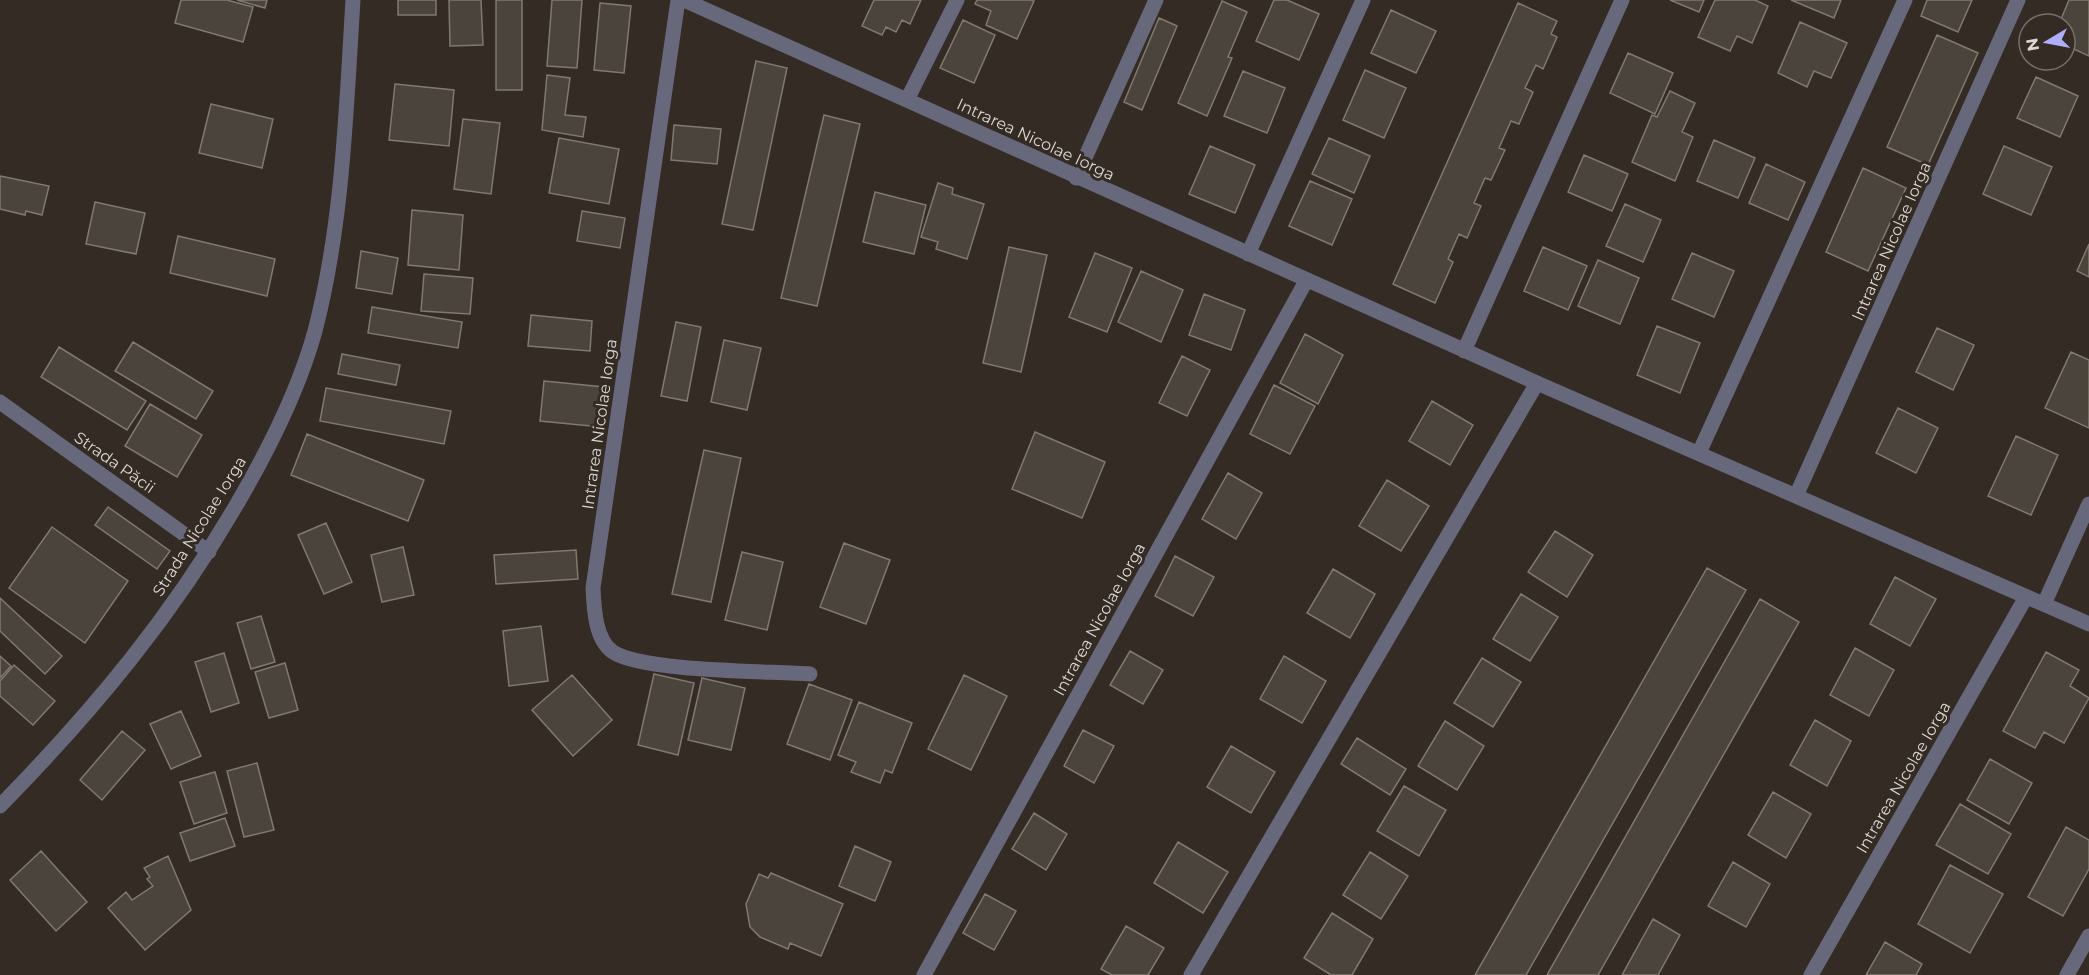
<svg xmlns="http://www.w3.org/2000/svg" width="2089" height="975" font-family="Montserrat,sans-serif">
	<style>
		.building { fill: #4b443c; stroke: #817970; stroke-width: 1.5 }
		.lines { fill: none; stroke-linecap: round; stroke-linejoin: round }
		.minor { stroke: #68687c; stroke-width: 15 }
		.labels { text-anchor: middle; stroke-width: 6; stroke-linejoin: round; paint-order: stroke }
		.street-label { font-size: 16px; fill: #ddd8d3; stroke: #332b24 }
	</style>
	<rect width="100%" height="100%" fill="#332b24"/>
	<path class="building" d="M181 0H227L253 7 243 42 175 23Z
		M237 0H267L265 8Z
		M398 0H436V15H398Z
		M449 0H481L483 45 450 46Z
		M496 0H522V90H496Z
		M552 0H582L577 68 547 66Z
		M874 0H921L910 24 902 20 896 32 886 27 882 35 862 26Z
		M977 0H1031L1034 1 1017 39 986 25 991 11 975 4Z
		M1274 0H1287L1319 14 1299 60 1256 41Z
		M1670 0H1704L1699 12Z
		M1715 0H1755L1768 6 1752 43 1737 36 1730 51 1698 37Z
		M1791 0H1841L1834 18Z
		M1927 0H1972L1958 32 1921 16Z
		M2069 0H2089V56L2065 45V24H2059Z
		M1222 1 1247 12 1228 57 1232 58 1207 116 1178 103Z
		M600 3 631 6 624 73 594 70Z
		M1518 3 1557 21 1551 34 1557 37 1543 69 1536 65 1525 88 1533 92 1519 124 1511 121 1499 148 1505 150 1491 180 1485 178 1474 203 1481 206 1467 238 1459 234 1448 259 1453 262 1435 303 1393 284Z
		M1391 10 1436 31 1416 73 1371 53Z
		M1159 18 1177 26 1142 110 1124 102Z
		M963 20 995 35 974 83 940 68Z
		M1800 22 1847 43 1831 78 1814 71 1807 87 1778 73Z
		M1937 35 1978 53 1928 165 1887 147Z
		M1628 53 1673 73 1655 114 1610 93Z
		M756 61 787 68 753 230 722 224Z
		M1365 70 1406 88 1384 138 1343 120Z
		M1243 71 1285 88 1267 133 1224 116Z
		M547 75 570 78 565 115 586 117 583 137 542 130Z
		M2036 77 2078 96 2060 137 2017 118Z
		M395 84 454 90 449 146 389 140Z
		M1670 91 1695 103 1682 132 1693 137 1675 181 1632 162 1652 115 1657 117Z
		M211 104 273 119 262 168 199 153Z
		M824 115 860 124 817 306 781 298Z
		M463 119 500 123 491 194 454 189Z
		M674 125 721 129 717 164 671 160Z
		M559 138 619 149 609 204 549 193Z
		M1329 138 1370 156 1354 193 1312 174Z
		M1714 140 1755 158 1738 198 1697 181Z
		M1210 146 1255 165 1235 213 1189 194Z
		M2004 146 2052 167 2031 215 1983 194Z
		M1584 155 1628 174 1612 211 1568 192Z
		M1766 164 1805 182 1788 220 1749 203Z
		M1863 168 1906 188 1868 271 1826 252Z
		M0 176 49 186 42 215 26 211 25 215 0 209Z
		M1310 181 1352 199 1332 245 1289 226Z
		M938 183 953 188 952 194 984 204 967 259 936 249 938 242 921 237Z
		M875 192 926 205 914 254 863 242Z
		M95 202 145 213 136 254 86 244Z
		M1625 204 1661 220 1643 262 1606 246Z
		M412 210 463 215 459 270 408 265Z
		M582 211 625 218 620 248 577 241Z
		M178 236 275 259 267 296 170 273Z
		M2089 244V277L2077 271Z
		M1009 247 1047 255 1021 372 983 363Z
		M1543 247 1587 266 1568 310 1524 291Z
		M361 251 398 258 392 294 356 288Z
		M1095 253 1132 268 1107 332 1069 317Z
		M1692 253 1734 271 1714 317 1672 299Z
		M1598 260 1639 278 1620 324 1578 306Z
		M1141 271 1183 290 1161 342 1118 322Z
		M424 274 473 278 470 314 421 311Z
		M1204 294 1245 310 1231 350 1189 335Z
		M372 307 462 322 458 348 368 333Z
		M531 315 592 321 590 351 528 346Z
		M676 322 701 327 687 401 661 396Z
		M1657 326 1700 343 1680 393 1637 375Z
		M1937 328 1974 345 1953 390 1916 372Z
		M1305 334 1343 355 1318 404 1280 383Z
		M724 340 761 348 747 410 711 402Z
		M133 342 213 391 196 419 115 371Z
		M59 347 146 401 127 430 41 377Z
		M2071 352 2089 360V428L2045 408Z
		M342 354 400 365 396 385 338 374Z
		M1182 356 1210 370 1187 416 1159 403Z
		M544 381 604 387 601 427 540 421Z
		M1274 385 1315 406 1290 454 1250 434Z
		M326 388 451 411 444 444 320 421Z
		M1432 401 1473 425 1450 465 1409 441Z
		M150 404 202 435 177 477 125 446Z
		M1898 408 1938 428 1916 473 1876 453Z
		M1035 432 1105 462 1082 518 1012 489Z
		M307 434 424 480 408 521 291 475Z
		M2016 436 2058 455 2031 515 1988 496Z
		M704 450 741 458 711 602 672 594Z
		M1228 473 1262 493 1236 539 1202 519Z
		M1387 480 1429 506 1401 551 1359 526Z
		M108 507 170 551 157 569 95 525Z
		M326 523 352 582 324 594 298 535Z
		M52 527 128 581 85 643 9 588Z
		M1555 531 1593 555 1567 597 1528 572Z
		M844 543 890 560 866 624 820 607Z
		M403 547 414 595 382 602 371 555Z
		M576 550 578 579 496 584 494 555Z
		M742 552 783 562 767 630 725 620Z
		M1175 556 1214 577 1193 616 1155 596Z
		M1707 568 1746 590 1526 975H1475Z
		M1333 569 1375 594 1350 638 1307 613Z
		M1895 577 1936 599 1910 646 1870 624Z
		M1521 594 1558 617 1530 661 1493 639Z
		M0 598 62 656 45 674 0 631Z
		M1760 599 1799 622 1598 975H1547Z
		M261 616 275 662 251 669 237 623Z
		M541 626 548 681 509 686 503 631Z
		M1855 648 1894 670 1869 716 1830 695Z
		M1130 651 1163 670 1143 704 1110 685Z
		M2046 652 2079 670 2070 686 2089 698 2064 743 2044 732 2035 748 2003 731Z
		M224 653 239 703 211 712 195 662Z
		M0 656 11 666 0 678Z
		M1284 656 1326 681 1302 723 1260 699Z
		M1482 658 1521 682 1493 727 1454 703Z
		M285 663 298 710 269 718 255 672Z
		M14 665 55 701 33 725 0 696V681Z
		M654 674 694 683 678 755 638 745Z
		M572 675 612 720 573 756 532 710Z
		M964 675 1007 696 971 770 928 749Z
		M702 678 745 688 731 750 688 740Z
		M809 684 852 700 830 760 787 744Z
		M859 702 912 723 892 773 885 770 880 783 851 772 856 762 838 755Z
		M181 711 201 756 171 769 150 724Z
		M1815 720 1851 741 1827 786 1790 765Z
		M1445 721 1484 746 1457 790 1418 766Z
		M1083 730 1114 746 1094 783 1064 766Z
		M122 731 145 750 102 800 80 780Z
		M1357 738 1406 769 1390 795 1341 764Z
		M1231 746 1275 772 1251 813 1207 787Z
		M1990 759 2032 783 2009 824 1967 800Z
		M257 763 274 830 244 837 227 771Z
		M215 772 227 813 194 824 180 782Z
		M1404 786 1446 810 1419 856 1377 831Z
		M1773 792 1811 814 1786 858 1748 835Z
		M1960 804 2011 834 1988 874 1936 845Z
		M1034 813 1067 834 1046 870 1012 849Z
		M225 818 235 846 190 861 180 833Z
		M2066 827 2089 840V869L2063 916 2028 897Z
		M1178 842 1228 872 1203 913 1154 883Z
		M855 846 891 862 875 901 839 886Z
		M41 851 87 902 56 931 10 880Z
		M1370 852 1408 876 1381 919 1343 895Z
		M168 856 191 910 145 950 108 908 126 892 132 900 153 886 147 879 150 877 144 868Z
		M1733 862 1770 884 1746 927 1708 906Z
		M1950 865 2003 894 1970 953 1918 924Z
		M771 873 843 904 821 956 790 943 788 949 760 937 750 927 746 904 759 874 768 878Z
		M985 894 1016 911 994 950 963 933Z
		M1332 913 1373 939 1352 975H1331L1304 958Z
		M1653 919 1680 935 1658 975H1622Z
		M1126 926 1164 948 1148 975H1112L1101 969Z
		M1885 942 1922 964 1916 975H1866Z"/>
	<g class="lines">
		<path class="minor" d="M678 0 593 588C594 608 595 640 613 652 644 672 768 671 810 674
			M684 0 1537 383 2089 624
			M907 100 957 0
			M1076 178 1156 0
			M1248 254 1363 0
			M1464 351 1622 0
			M0 402 209 552
			M1699 453 1905 0
			M1796 496 2018 0
			M2044 604 2089 504
			M0 806C94 710 174 614 241 497 271 445 299 389 315 331 343 223 346 111 353 0
			M924 975 1306 281
			M1191 975 1537 383
			M1811 975 2026 597
			M2067 975 2089 936"/>
	</g>
	<g class="labels">
		<g class="street-label">
			<text transform="translate(1036 139) rotate(25)" y="6">Intrarea Nicolae Iorga</text>
			<text transform="translate(1891 241) rotate(-66)" y="6">Intrarea Nicolae Iorga</text>
			<text transform="translate(599 424) rotate(-82)" y="6">Intrarea Nicolae Iorga</text>
			<text transform="translate(115 462) rotate(35)" y="6">Strada Păcii</text>
			<text transform="translate(199 526) rotate(-58)" y="6">Strada Nicolae Iorga</text>
			<text transform="translate(1099 619) rotate(-61)" y="6">Intrarea Nicolae Iorga</text>
			<text transform="translate(1903 777) rotate(-60)" y="6">Intrarea Nicolae Iorga</text>
		</g>
	</g>
	<g transform="translate(2047 42) rotate(260)"><circle r="28" fill="#332b24" stroke="#77706a" stroke-width="1.5"/>
	<path d="M0-4.5L10 22L0 15L-10 22Z" fill="#afaefa"/>
	<text y="-9" font-size="16" font-weight="bold" text-anchor="middle" fill="#ddd8d3">N</text>
	</g>
</svg>
